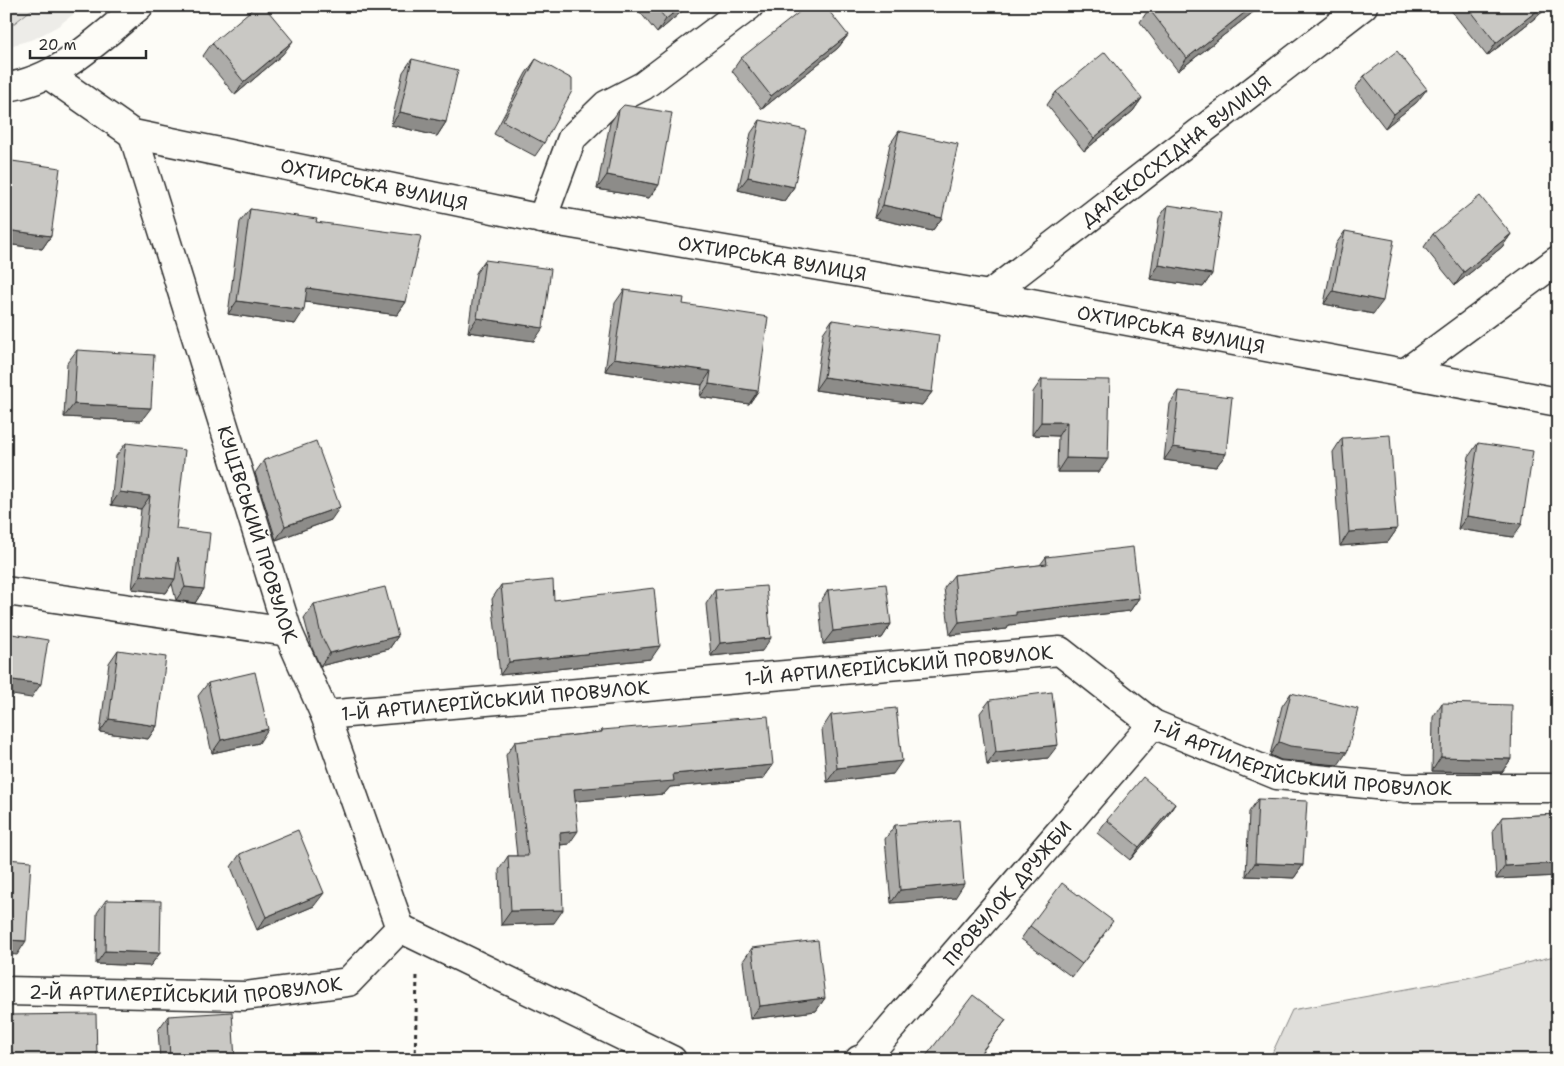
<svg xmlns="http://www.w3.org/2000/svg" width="1564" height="1066" font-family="'Shantell Sans',sans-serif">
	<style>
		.built { fill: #edece8 }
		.green { fill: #dfdeda; stroke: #858482 }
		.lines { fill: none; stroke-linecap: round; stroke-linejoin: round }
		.minor-casing { stroke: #2b2b2b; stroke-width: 31 }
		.tertiary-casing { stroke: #2b2b2b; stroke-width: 31 }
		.path { stroke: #2b2b2b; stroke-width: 3; stroke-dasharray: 4 4; stroke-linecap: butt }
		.minor { stroke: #fdfcf7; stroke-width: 28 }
		.tertiary { stroke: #fdfcf7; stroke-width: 28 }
		.wall { fill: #adaca9; stroke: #2b2b2b }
		.shaded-wall { fill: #8d8c89; stroke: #2b2b2b }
		.building { fill: #c9c8c4; stroke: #2b2b2b }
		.labels { text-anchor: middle; stroke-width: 5; stroke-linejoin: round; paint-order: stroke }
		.street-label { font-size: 19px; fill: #2b2b2b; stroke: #fdfcf7 }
	</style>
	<rect width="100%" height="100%" fill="#fdfcf7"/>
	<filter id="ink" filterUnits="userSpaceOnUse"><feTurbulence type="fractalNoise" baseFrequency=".02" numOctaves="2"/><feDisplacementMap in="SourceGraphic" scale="10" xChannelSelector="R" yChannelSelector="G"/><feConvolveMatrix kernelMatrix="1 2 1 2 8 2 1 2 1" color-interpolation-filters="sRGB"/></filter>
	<g filter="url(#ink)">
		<path class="built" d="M6 6H84L58 26 34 39 6 47Z"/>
		<path class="green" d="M6 6H36L12 25 6 24Z
			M1558 955V1060H1269L1292 1010 1467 978Z"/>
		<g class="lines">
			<defs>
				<g id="minor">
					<path id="s1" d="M49 75 133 134 542 219 989 295 1558 402"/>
					<path id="s2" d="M133 134 288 632 325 715 400 928"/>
					<path d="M542 219 572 138 606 105 643 86 749 6"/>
					<path id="s3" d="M989 295 1363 6"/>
					<path d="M1405 373 1558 260"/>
					<path d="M6 591 288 632"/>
					<path id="s4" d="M325 715 1060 651 1153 724 1277 775 1406 788H1558"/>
					<path id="s5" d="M6 991 245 996 348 982 400 928 672 1060"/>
					<path id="s6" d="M859 1060 865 1058 1153 724"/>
				</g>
				<path id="tertiary" d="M6 87C58 81 100 38 139 6"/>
			</defs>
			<use href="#minor" class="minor-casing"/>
			<use href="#tertiary" class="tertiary-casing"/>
			<path class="path" d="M415 1060 417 975"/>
			<use href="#minor" class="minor"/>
			<use href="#tertiary" class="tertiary"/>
		</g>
		<path class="wall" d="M635 6H688L657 33Z
			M1152 6H1261L1178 71 1140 22 1149 9Z
			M1263 6H1275L1268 12Z
			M1450 6H1550L1487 56 1449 8Z
			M848 35 838 48 762 109 732 71 741 58Z
			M212 43 283 54 235 95 203 56Z
			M412 59 446 122 437 136 391 125 403 72Z
			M536 59 544 143 535 156 494 134 526 73Z
			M1364 76 1417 102 1385 128 1355 89Z
			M1056 92 1142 98 1133 111 1084 151 1047 105Z
			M619 110 649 198 597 189 610 123Z
			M760 120 794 187 784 201 738 190 751 133Z
			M899 131 942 218 932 231 874 218 890 144Z
			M12 161 51 236 42 249 6 244V170Z
			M1168 205 1212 274 1203 287 1150 279 1159 218Z
			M250 209 316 222 406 302 397 315 305 302 295 324 228 314 240 222Z
			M1345 231 1373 314 1324 304 1336 244Z
			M1433 234H1511L1502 247 1455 285 1424 247Z
			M485 260 534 341 468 332 476 273Z
			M624 290 683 304 758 391 749 404 700 397 702 385 605 371 615 303Z
			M832 320 932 392 922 405 815 390 823 333Z
			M77 350 141 421 64 417 67 363Z
			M1042 379 1099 472H1057L1058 436 1032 435 1033 392Z
			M1179 391 1226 454 1216 467 1164 460 1170 404Z
			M1342 438 1397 529 1388 542 1340 546 1333 452Z
			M126 443 176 529 204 589 195 603 176 600 172 584 166 593 132 589 141 509 111 505 116 456Z
			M1478 443 1513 537 1458 529 1469 456Z
			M264 460 331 520 276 540 255 473Z
			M1046 557 1139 598 1130 611 1009 625 1007 629 950 635 944 588 954 575 1040 565Z
			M501 585 554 600 651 659 500 675 492 599Z
			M715 590 762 651 711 656 706 604Z
			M828 590 891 624 882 638 823 644 819 604Z
			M314 604 398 636 389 649 320 666 312 648 304 618Z
			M118 650 157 726 148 739 100 732 109 663Z
			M208 683 259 743 212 753 198 696Z
			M1291 693 1338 765 1281 760 1270 755 1282 706Z
			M990 700 1048 758 987 765 980 713Z
			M1442 703 1511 759 1502 772 1432 771 1433 717Z
			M831 715 893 774 827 782 822 729Z
			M602 730 773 765 763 779 670 787 664 794 575 801 569 844 560 845 554 923 501 925 499 870 508 856H517L506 755 515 742 601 732Z
			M1258 799 1303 865 1294 878 1246 876 1249 812Z
			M1175 804 1166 818 1130 860 1097 833 1107 820Z
			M1558 814V876L1496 879 1493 830 1502 817Z
			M895 825 955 898 891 903 885 839Z
			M240 854 314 906 257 930 231 867Z
			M106 900 160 953 150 966 96 964 97 913Z
			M1030 926 1104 935 1072 977 1021 939Z
			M752 948 825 998 816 1011 750 1019 743 961Z
			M168 1016 235 1060H160L158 1030Z"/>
		<path class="shaded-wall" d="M682 6H688L657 33 666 19Z
			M1253 6H1261L1178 71 1187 58Z
			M1543 6H1550L1487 56 1496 43Z
			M848 35 838 48 762 109 771 96Z
			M293 41 283 54 235 95 244 82Z
			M1427 89 1417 102 1385 128 1394 114Z
			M1142 98 1133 111 1084 151 1094 138Z
			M400 112 446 122 437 136 391 125Z
			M607 175 659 185 649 198 597 189Z
			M748 177 794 187 784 201 738 190Z
			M883 205 942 218 932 231 874 218Z
			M6 230 51 236 42 249 6 244Z
			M1511 234 1502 247 1455 285 1464 272Z
			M1159 265 1212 274 1203 287 1150 279Z
			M307 288 406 302 397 315 298 301Z
			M1333 291 1383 301 1373 314 1324 304Z
			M237 301 304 310 295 324 228 314Z
			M477 318 543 328 534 341 468 332Z
			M614 358 711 371 702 385 605 371Z
			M824 377 932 392 922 405 815 390Z
			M709 384 758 391 749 404 700 397Z
			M74 404 151 408 141 421 64 417Z
			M1041 422H1067L1058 436 1032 435Z
			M1173 447 1226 454 1216 467 1164 460Z
			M1066 458 1108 459 1099 472H1057Z
			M120 492 150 496 141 509 111 505Z
			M340 507 331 520 276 540 285 526Z
			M1467 516 1522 524 1513 537 1458 529Z
			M1397 529 1388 542 1340 546 1349 532Z
			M141 575 175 579 166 593 132 589Z
			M185 587 204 589 195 603 176 600Z
			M1139 598 1130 611 1009 625 1007 629 950 635 959 622 1016 612Z
			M891 624 882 638 823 644 833 631Z
			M398 636 389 649 320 666 330 653Z
			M771 638 762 651 711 656 720 643Z
			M660 646 651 659 500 675 509 662Z
			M6 679 41 684 31 698 6 694Z
			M109 719 157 726 148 739 100 732Z
			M268 729 259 743 212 753 221 740Z
			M1279 742 1347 752 1338 765 1281 760 1270 755Z
			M1058 745 1048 758 987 765 996 752Z
			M1441 757 1511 759 1502 772 1432 771Z
			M902 761 893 774 827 782 837 768Z
			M773 765 763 779 670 787 664 794 564 802 574 789 673 774Z
			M1175 804 1166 818 1130 860 1139 847Z
			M578 831 569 844 550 846 560 833Z
			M1255 863 1303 865 1294 878 1246 876Z
			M1558 863V876L1496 879 1505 866Z
			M964 884 955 898 891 903 900 890Z
			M324 893 314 906 257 930 266 917Z
			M563 910 554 923 501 925 511 911Z
			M6 940 26 941 17 955 6 954Z
			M105 951 160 953 150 966 96 964Z
			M825 998 816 1011 750 1019 760 1006Z
			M1006 1020 996 1033 976 1060H975Z"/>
		<path class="building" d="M256 6H264L293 41 244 82 212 43Z
			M655 6H682L666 19Z
			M807 6H825L848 35 771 96 741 58Z
			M1152 6H1253L1187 58 1149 9Z
			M1467 6H1543L1496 43Z
			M1397 51 1427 89 1394 114 1364 76Z
			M1105 52 1142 98 1094 138 1056 92Z
			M412 59 458 70 446 122 400 112Z
			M536 59 572 79V91L544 143 503 121Z
			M624 105 672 113 659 185 607 175 619 110Z
			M760 120 806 130 794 187 748 177Z
			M899 131 958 144 942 218 883 205Z
			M12 161 60 168 51 236 6 230V205Z
			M1480 196 1511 234 1464 272 1433 234Z
			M1168 205 1221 213 1212 274 1159 265Z
			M250 209 317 219 316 222 421 236 406 302 307 288 304 310 237 301Z
			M1345 231 1394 240 1383 301 1333 291Z
			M485 260 551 269 543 328 477 318Z
			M624 290 684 298 683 304 768 317 758 391 709 384 711 371 614 358Z
			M832 320 939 335 932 392 824 377Z
			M77 350 154 355 151 408 74 404Z
			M1042 379 1110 380 1108 459 1066 458 1067 422H1041Z
			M1179 391 1232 397 1226 454 1173 447Z
			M1390 435 1397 529 1349 532 1342 438Z
			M316 441 340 507 285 526 264 460Z
			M126 443 185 450 176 529 210 533 204 589 185 587 178 557 175 579 141 575 150 496 120 492Z
			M1478 443 1533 451 1522 524 1467 516Z
			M6 499 13 500 6 538Z
			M1133 547 1139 598 1016 612V615L959 622 954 575 1047 564 1046 557Z
			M553 580 554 600 654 588 660 646 509 662 501 585Z
			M886 584 891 624 833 631 828 590Z
			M766 586 771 638 720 643 715 590Z
			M385 587 398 636 330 653 321 635 314 604Z
			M6 633 48 640 41 684 6 679Z
			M118 650 166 657 157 726 109 719Z
			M255 672 268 729 221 740 208 683Z
			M1052 692 1058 745 996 752 990 700Z
			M1291 693 1358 709 1347 752 1290 746 1279 742Z
			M1442 703 1512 705 1511 759 1441 757Z
			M896 708 902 761 837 768 831 715Z
			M768 716 773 765 673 774 674 781 574 789 578 831 560 833 563 910 511 911 508 856H528L515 742 602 732V730Z
			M1143 777 1175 804 1139 847 1107 820Z
			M1258 799 1307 801 1303 865 1255 863Z
			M1558 814V863L1505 866 1502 817Z
			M959 820 964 884 900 890 895 825Z
			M298 830 324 893 266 917 240 854Z
			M6 859 31 861 26 941 6 940Z
			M1062 883 1113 921 1082 964 1030 926Z
			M106 900 161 901 160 953 105 951Z
			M818 940 825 998 760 1006 752 948Z
			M973 995 1006 1020 975 1060H973L969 1057 967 1060H923Z
			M232 1012 235 1060H170L168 1016Z
			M96 1014 97 1060H6V1015Z"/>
	</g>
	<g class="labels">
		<g class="street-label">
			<text dy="7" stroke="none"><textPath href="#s3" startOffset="236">ДАЛЕКОСХІДНА ВУЛИЦЯ</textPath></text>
			<text dy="7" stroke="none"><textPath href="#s1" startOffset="349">ОХТИРСЬКА ВУЛИЦЯ</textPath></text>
			<text dy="7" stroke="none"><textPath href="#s1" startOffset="754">ОХТИРСЬКА ВУЛИЦЯ</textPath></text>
			<text dy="7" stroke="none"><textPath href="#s1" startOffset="1159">ОХТИРСЬКА ВУЛИЦЯ</textPath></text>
			<text dy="7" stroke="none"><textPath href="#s2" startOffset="419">КУЦІВСЬКИЙ ПРОВУЛОК</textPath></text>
			<text dy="7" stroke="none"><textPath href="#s4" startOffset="576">1-Й АРТИЛЕРІЙСЬКИЙ ПРОВУЛОК</textPath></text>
			<text dy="7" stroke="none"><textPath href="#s4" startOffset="171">1-Й АРТИЛЕРІЙСЬКИЙ ПРОВУЛОК</textPath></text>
			<text dy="7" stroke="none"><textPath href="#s4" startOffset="1011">1-Й АРТИЛЕРІЙСЬКИЙ ПРОВУЛОК</textPath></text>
			<text dy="7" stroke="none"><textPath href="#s6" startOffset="224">ПРОВУЛОК ДРУЖБИ</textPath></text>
			<text dy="7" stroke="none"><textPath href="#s5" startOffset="180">2-Й АРТИЛЕРІЙСЬКИЙ ПРОВУЛОК</textPath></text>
		</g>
	</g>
	<rect width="1564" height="1066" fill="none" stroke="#fdfcf7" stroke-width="25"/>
	<rect x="12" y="12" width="1539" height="1041" fill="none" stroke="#2b2b2b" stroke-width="2" filter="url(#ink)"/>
	<path d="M30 50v8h116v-8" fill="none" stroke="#2b2b2b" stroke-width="2.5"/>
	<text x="38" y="50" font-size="15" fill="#2b2b2b" stroke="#fdfcf7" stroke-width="4" paint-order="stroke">20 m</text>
</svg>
